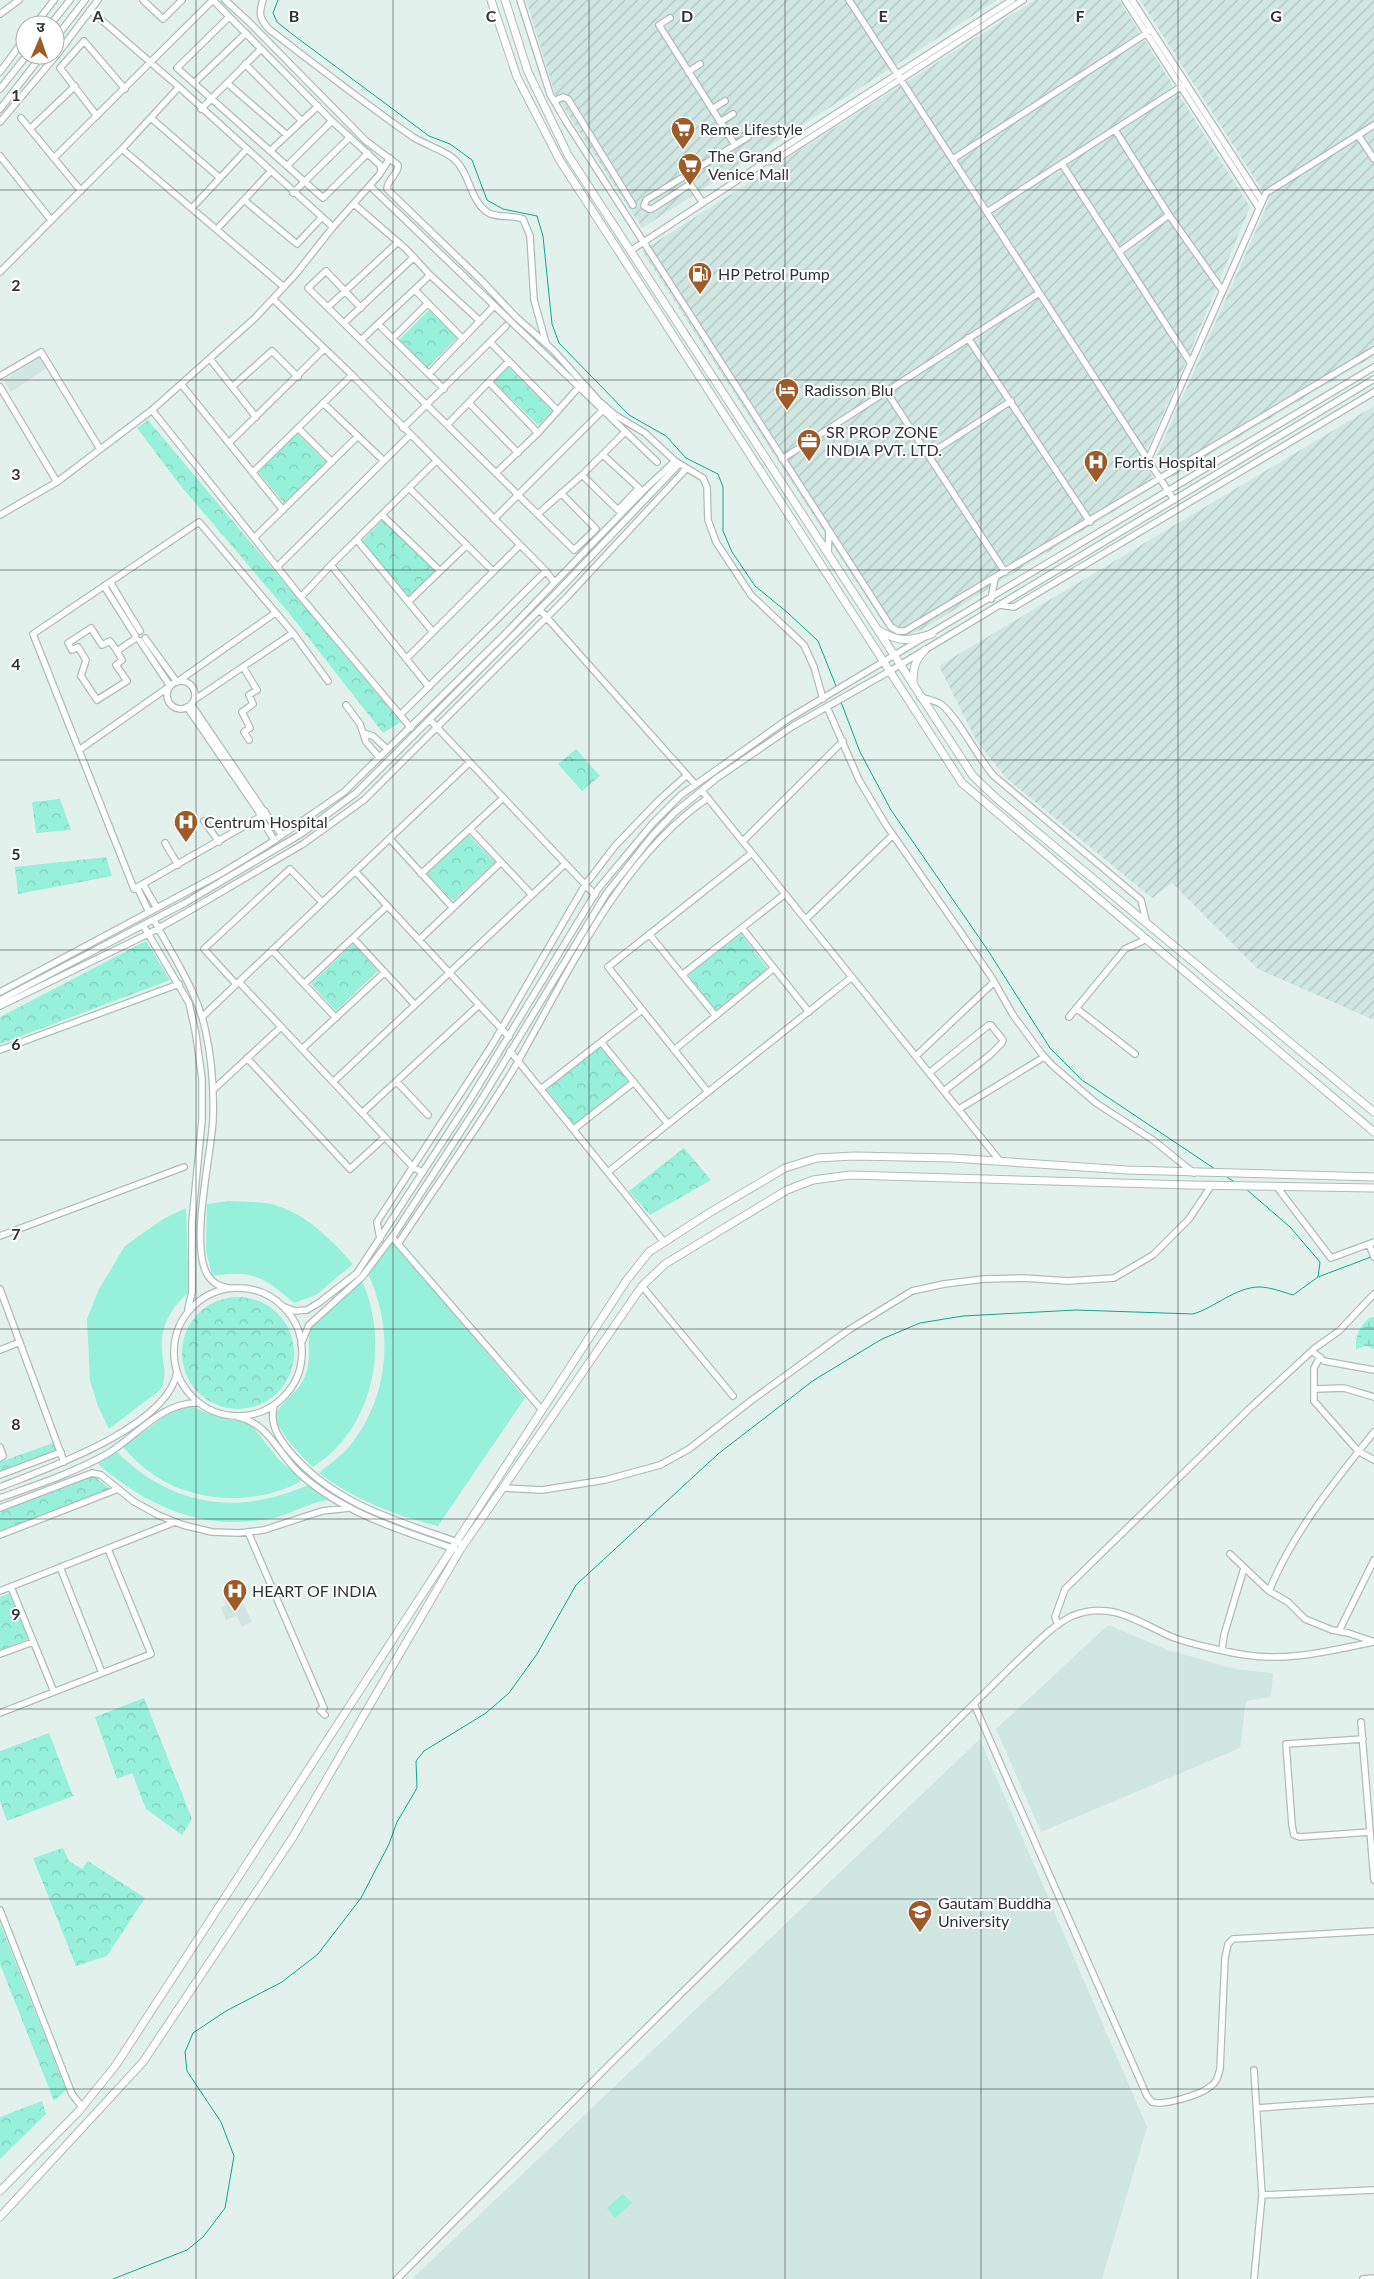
<svg xmlns="http://www.w3.org/2000/svg" width="1374" height="2279" font-family="Lato,'Noto Sans Devanagari',sans-serif">
	<style>
		.built { fill: #d0e6e0 }
		.industrial { fill: url(#industrial-furrows) }
		.green { fill: #97f0da }
		.wetland { fill: url(#wetland-marsh) }
		.park { fill: url(#park-crowns) }
		.lines { fill: none; stroke-linecap: round; stroke-linejoin: round }
		.stream { stroke: #10a58d; stroke-width: 1 }
		.minor-casing { stroke: #aebcb8; stroke-width: 8 }
		.major-casing { stroke: #aebcb8; stroke-width: 9 }
		.minor { stroke: #fff; stroke-width: 5.5 }
		.major { stroke: #fff; stroke-width: 7 }
		.grid { fill: none; stroke: #2f3433; stroke-width: 1; stroke-opacity: 0.55 }
		.labels { text-anchor: middle; stroke-width: 4; stroke-linejoin: round; paint-order: stroke }
		.poi-label { font-size: 16px; fill: #2f3433; stroke: #fff; text-anchor: start }
		.grid-label { font-size: 16px; text-anchor: middle; font-weight: bold; fill: #2f3433; stroke: #fff; stroke-width: 4; stroke-linejoin: round; paint-order: stroke }
	</style>
	<defs>
		<pattern id="industrial-furrows" width="10" height="10" patternUnits="userSpaceOnUse" patternTransform="scale(1.25)"><rect width="10" height="10" fill="#d0e6e0"/><path d="M-1 1l2-2M0 10L10 0M9 11l2-2" fill="none" stroke="#b3c6c1"/></pattern>
		<pattern id="wetland-marsh" width="20" height="14" patternUnits="userSpaceOnUse" patternTransform="scale(1.25)"><rect width="20" height="14" fill="#97f0da"/><path d="M1 5h8M5 5V1M11 12h8M15 12V8" fill="none" stroke="#82cebc"/></pattern>
		<pattern id="park-crowns" width="20" height="18" patternUnits="userSpaceOnUse" patternTransform="scale(1.25)"><rect width="20" height="18" fill="#97f0da"/><path d="M2 6a3 3 0 1 1 6 0M12 15a3 3 0 1 1 6 0" fill="none" stroke="#82cebc"/></pattern>
	</defs>
	<rect width="100%" height="100%" fill="#e3f1ed"/>
	<path class="built" d="M41 356 48 367 11 392 4 380Z
		M238 1592 252 1622 242 1627 237 1616 226 1620 221 1607 226 1605 223 1598Z
		M1108 1625 1168 1650 1235 1669 1273 1673 1271 1697 1246 1701 1240 1748 1041 1832 996 1729Z
		M980 1739 1147 2127 1102 2279H412Z"/>
	<path class="industrial" d="M526 0H997L642 228 555 94Z
		M1035 0H1119L1250 207 1185 364 1143 459 1157 485 923 629 908 635 895 634 885 626 642 251Z
		M1140 0H1374V356L1171 478 1157 455 1269 201Z
		M1374 406V1020L1258 969 1172 883 1152 898 1006 778 976 740 939 666Z"/>
	<path class="green" d="M229 1201C243 1202 258 1201 272 1204 305 1213 331 1239 353 1264L316 1295 294 1303C263 1276 253 1270 212 1276L206 1251 207 1204Z
		M186 1208 189 1292C171 1308 160 1326 162 1351 163 1366 168 1376 160 1390L109 1429 98 1406 90 1381 87 1319 99 1289 125 1246 163 1219Z
		M392 1241 525 1398 438 1526C394 1515 355 1500 319 1473 328 1465 340 1457 348 1448 389 1399 395 1331 368 1274Z
		M362 1281C390 1344 374 1428 313 1467 303 1457 268 1424 278 1410 287 1397 301 1390 306 1373 312 1358 306 1342 311 1327Z
		M190 1406 217 1417 250 1423 279 1460 303 1480C261 1505 198 1504 157 1477 144 1469 133 1458 123 1447L172 1411Z
		M117 1452C173 1507 237 1516 308 1485L331 1500C311 1501 294 1513 274 1518 205 1532 149 1508 98 1464Z
		M623 2194 632 2203 615 2218 607 2208Z"/>
	<path class="wetland" d="M1371 1317H1374V1349L1366 1346 1356 1349C1355 1336 1360 1324 1371 1317Z"/>
	<path class="park" d="M429 310 457 338 426 369 398 341Z
		M508 367 553 410 538 425 494 382Z
		M148 420 401 722 383 733 289 613 180 485 137 428Z
		M297 433 327 463 284 503 258 472Z
		M383 520 435 571 409 598 361 542Z
		M576 749 600 776 582 791 558 764Z
		M60 799 71 830 36 833 32 802Z
		M469 835 495 862 453 901 427 874Z
		M106 857 112 876 18 894 15 867Z
		M741 934 768 969 716 1010 688 975Z
		M146 941 170 980 0 1044V1017Z
		M353 944 378 971 336 1011 311 984Z
		M601 1046 629 1081 574 1124 546 1089Z
		M684 1148 711 1180 650 1215 629 1191Z
		M182 1353a56 56 0 1 1 112 0a56 56 0 1 1-112 0Z
		M53 1443 56 1451 0 1472V1462Z
		M94 1476 110 1489 0 1531V1512Z
		M10 1593 28 1639 0 1650V1597Z
		M144 1698 192 1819 182 1835 146 1809 132 1773 117 1779 95 1717Z
		M49 1733 73 1796 7 1821 0 1801V1751Z
		M63 1848 69 1861 82 1869 88 1861 145 1898 107 1956 76 1966 33 1858Z
		M0 1923 66 2090 54 2101 0 1964Z
		M42 2101 46 2114 0 2159V2117Z"/>
	<g class="lines">
		<path class="stream" d="M278 0 273 13 277 22 292 34 429 136 450 144 472 160 487 200 503 209 537 216 543 236 552 324 559 343 629 415 666 436 686 458 718 474 723 487V531L732 552 755 586 788 613 818 641 836 686
			M841 702 860 752 891 810 987 949 1050 1048 1082 1080 1215 1169
			M1227 1177 1236 1183
			M1318 1277 1371 1257
			M113 2279 187 2250 203 2237 225 2208 234 2156 221 2122 187 2071 185 2052 193 2033 226 2011 282 1982 318 1954 361 1898 389 1844 397 1822 417 1788 416 1761 424 1751 486 1713 509 1693 537 1654 576 1585 718 1454 814 1380 882 1339 920 1323 963 1316 1076 1310 1193 1314C1214 1308 1236 1287 1259 1287 1270 1287 1283 1292 1293 1295L1318 1277 1320 1262 1290 1227 1246 1189"/>
		<defs>
			<path id="minor" d="M143 0 163 19 182 0
				M213 0 332 121 380 165 381 170
				M225 0 248 21 366 141 398 165C399 174 387 179 387 189L390 192 481 280 516 317 553 350 599 401 615 415 645 433 675 461 703 478 707 487 708 520 716 542 751 595 804 645 814 667 823 699
				M263 0C258 14 260 20 270 30 317 66 364 103 413 137 426 145 441 149 453 158 470 172 469 199 487 212 497 219 512 214 523 219L530 236 534 300 546 343
				M520 0 550 94 567 123 891 627 898 631H905L1374 350
				M849 0 1174 500
				M1125 0 1259 208
				M1132 0 1262 201
				M90 10 179 87 333 227
				M0 14 19 0
				M229 17 177 68 323 198 368 153
				M670 18 659 25 735 145
				M35 25 54 0
				M50 25 70 0
				M55 39 85 0
				M245 64 302 121
				M0 72 25 38
				M688 72 700 64
				M194 83 246 33
				M227 83 287 135
				M0 89 27 55
				M554 101 563 97 568 99 633 205
				M0 109 42 55
				M201 109 261 49
				M712 109 725 101
				M97 116 60 68 84 41 125 89
				M21 118 81 191
				M151 118 220 178
				M0 122 55 57 98 0
				M720 122 733 114
				M30 129 75 86
				M1115 130 1169 215 1222 290
				M1358 135 1374 159
				M122 149 284 287
				M270 151 318 106
				M0 156 51 220
				M55 157 213 0
				M953 159 1150 31
				M765 162 776 160 1023 0
				M1062 164 1190 362
				M287 166 332 121
				M370 186 657 462
				M293 193 350 137
				M244 200 297 244 321 218
				M703 203 690 184 652 209H649L644 206 646 200 748 137
				M354 204 406 249 430 275 480 321
				M192 208 246 150
				M987 212 1182 86
				M217 229 270 172
				M630 251 765 162 772 155 1012 0
				M1119 252 1169 215
				M0 272 122 149 179 87
				M415 290 463 339
				M274 300 352 375 546 571 554 582
				M328 307 398 242
				M361 308 326 271 308 288 574 550 596 529 561 493
				M344 323 414 257
				M378 324 444 389
				M393 338 428 303
				M968 338 1090 522
				M361 340 430 275
				M490 342 558 411
				M210 359 256 417
				M429 374 494 306
				M0 376 41 352 100 449
				M489 382 538 433
				M181 384 283 510
				M0 387 57 482
				M232 387 272 351 298 377
				M886 391 1005 572
				M323 403 384 461
				M469 403 518 453
				M152 410 301 597 411 728
				M447 425 509 361
				M298 428 332 462
				M403 428 506 326
				M230 442 324 349
				M928 455 1011 401
				M782 459 1039 293
				M1148 460 1266 193 1374 125
				M253 472 352 375
				M496 473 538 433 578 388
				M582 475 618 510 639 488 603 455
				M409 488 493 571
				M538 514 582 475 625 432
				M0 515 57 482 152 410 255 318 295 275 333 227 379 175 390 158
				M382 515 440 571
				M494 519 603 410
				M254 538 358 436
				M357 540 433 632
				M828 554 829 531
				M331 565 429 687
				M277 567 410 435
				M110 582 140 631
				M104 586 135 635
				M301 597 331 565 436 461
				M991 599 995 578
				M408 602 467 545
				M1000 605 1014 607 1374 392
				M540 610 695 784
				M145 638 177 682 275 613
				M117 651 122 660 116 665 127 681 97 700 81 676 86 660 78 647 72 650 68 643 91 628 102 645 110 641 117 651 136 638
				M406 659 520 545
				M243 667 257 690 249 695 253 704 242 712 250 728 244 732 249 740
				M167 695a14 14 0 1 1 28 0a14 14 0 1 1-28 0Z
				M920 697C927 699 937 701 942 705 959 719 977 757 994 776L1141 900 1146 921
				M194 700 293 633
				M191 704 263 810
				M346 705 360 724 366 742 379 757
				M187 707 259 812
				M827 707 859 780 886 825 962 934 992 978 1013 1015 1041 1053 1052 1065 1096 1103 1153 1140 1194 1173
				M400 715 546 571
				M430 720 595 895
				M363 733 373 736 387 749
				M79 750 170 686 140 641
				M702 791 1000 1161
				M266 814 282 835
				M260 817 259 812 265 811 266 814 264 817H260L134 889 33 634 199 522 293 633 328 681
				M261 818 274 840
				M204 821 219 842
				M470 829 532 895
				M390 839 453 908
				M743 841 843 741
				M165 843 178 865
				M355 871 509 1037
				M421 874 503 798
				M143 884 157 908
				M137 887 149 912
				M806 919 893 835
				M154 920C173 957 198 992 206 1033 212 1061 214 1091 213 1120 211 1156 190 1244 207 1274 212 1283 219 1286 228 1288
				M143 925 189 1003 196 1035 202 1079V1120L192 1222V1292L188 1309
				M742 928 809 1012
				M649 934 716 1016
				M353 938 415 1005
				M419 940 501 862
				M272 950 336 1018
				M682 975 785 894
				M239 982 414 1168 422 1172
				M236 984 204 949 290 869 322 902
				M304 984 387 906
				M0 992 222 873 272 842 344 792 504 635 644 490 675 461
				M0 1000 185 903 301 834 356 793 560 589 679 464
				M0 1006 148 934 189 911 303 844 364 800 567 597 686 469
				M1076 1008 1135 1054
				M202 1017 469 763
				M1069 1017 1125 949 1147 939
				M601 1042 668 1124
				M302 1049 385 972
				M0 1050 179 984
				M674 1050 774 968
				M510 1051 664 1242
				M916 1056 994 982
				M247 1058 350 1169 385 1137
				M929 1073 989 1025H991L1003 1040 1002 1043 990 1055 944 1091
				M333 1082 565 864
				M397 1082 428 1115
				M541 1089 642 1010
				M213 1090 281 1027
				M708 1092 608 967 752 853
				M959 1109 1044 1057
				M362 1113 479 1005
				M574 1129 634 1082
				M608 1172 852 977
				M1277 1187 1331 1258 1374 1242
				M0 1236 184 1167
				M392 1237 542 1410
				M380 1239 377 1222 492 1045 585 885 615 846 659 800 687 775
				M398 1244C436 1186 477 1129 513 1070 565 980 619 858 708 798
				M1369 1244 1374 1257
				M642 1286 733 1396
				M174 1352a64 64 0 1 1 128 0a64 64 0 1 1-128 0Z
				M0 1289 64 1462
				M282 1306 295 1311 307 1310 320 1302 357 1273 471 1098 598 889 653 823 681 795 788 719 1374 367
				M301 1344 309 1325 362 1277 395 1233 480 1102 606 894 652 836 674 813 717 778 793 726 890 671 1374 379
				M0 1350 20 1342
				M1312 1351 1324 1361 1374 1370
				M1320 1357 1314 1368V1401L1358 1451 1374 1460
				M1315 1389 1344 1388 1374 1397
				M274 1406C269 1424 279 1439 291 1453 336 1505 397 1521 460 1543
				M238 1417C268 1423 278 1453 298 1472 342 1513 400 1530 455 1549
				M0 1447 3 1456 0 1458
				M0 1475 61 1452
				M0 1487C46 1469 168 1427 177 1372
				M503 1488 542 1490 605 1480 660 1465 689 1449 752 1400 847 1331 912 1291 944 1284 984 1279 1023 1278 1068 1281 1114 1278 1153 1255 1189 1219 1211 1186
				M0 1498C36 1485 73 1473 107 1454 136 1437 162 1401 199 1403
				M0 1508 92 1473 101 1475 133 1501 158 1515 183 1525 212 1532 238 1533 264 1530 322 1511 349 1508
				M248 1532 324 1708 320 1710 325 1715
				M0 1535 118 1489
				M1230 1554 1269 1591 1288 1602 1305 1619 1332 1630 1348 1633 1372 1641
				M60 1567 102 1673
				M11 1587 54 1692
				M0 1591 175 1522
				M1269 1591C1293 1532 1335 1481 1374 1432
				M1058 1625 1055 1617 1065 1589 1249 1409 1315 1348 1339 1331 1374 1294
				M1339 1631 1374 1560
				M1222 1649 1224 1635 1244 1568
				M0 1654 33 1642
				M974 1704 1147 2096 1152 2102C1163 2106 1201 2095 1211 2086 1217 2082 1218 2076 1220 2069L1225 1958 1228 1944 1233 1939 1374 1931
				M0 1713 151 1654 108 1549
				M1361 1722 1374 1880
				M1363 1739 1286 1744 1292 1825 1294 1835 1300 1837 1370 1832
				M0 1910 72 2094 82 2107
				M1257 2108 1374 2100
				M1262 2195 1374 2190
				M397 2279 613 2061 1016 1662C1033 1647 1051 1626 1072 1616 1111 1600 1138 1622 1172 1637 1191 1644 1226 1652 1246 1655 1289 1662 1332 1650 1374 1642
				M1254 2279 1262 2195 1254 2070
				M1363 2279 1374 2278"/>
			<path id="major" d="M491 0 517 77 559 159 962 783 1374 1132
				M505 0 528 72 568 155 973 776 996 798 1374 1112
				M878 630C900 643 907 641 932 634
				M913 685C913 669 914 661 925 650
				M0 2191 79 2111 116 2065 626 1281 649 1252 709 1213 785 1168 817 1158 854 1156 952 1158 1127 1170 1374 1177
				M0 2217 143 2062 293 1837 460 1550 642 1286 665 1264 787 1190 813 1180 850 1175 1189 1185 1374 1188"/>
		</defs>
		<use href="#minor" class="minor-casing"/>
		<use href="#major" class="major-casing"/>
		<use href="#minor" class="minor"/>
		<use href="#major" class="major"/>
	</g>
	<path class="grid" d="M196 0V2279M393 0V2279M589 0V2279M785 0V2279M981 0V2279M1178 0V2279M0 190H1374M0 380H1374M0 570H1374M0 760H1374M0 950H1374M0 1140H1374M0 1329H1374M0 1519H1374M0 1709H1374M0 1899H1374M0 2089H1374"/>
	<defs>
		<symbol id="supermarket-pin" viewBox="-11 -11 22 30"><path d="M0 17L-7.5 6A9.5 9.5 0 1 1 7.5 6Z" fill="#9d5b29" stroke="#fff"/><path d="M-6-5.5h2.5l.6 2H6L4.5 2H-2.5L-4.4-4H-6ZM-1.5 3.2a1.3 1.3 0 1 0 .1 0ZM3 3.2a1.3 1.3 0 1 0 .1 0Z" fill="#fff"/></symbol>
		<symbol id="fuel-pin" viewBox="-11 -11 22 30"><path d="M0 17L-7.5 6A9.5 9.5 0 1 1 7.5 6Z" fill="#9d5b29" stroke="#fff"/><path d="M-5.5-6h7V0h2V4h1.3V-2.5L3-4.5l.8-.8L6-3V5H2.5V1h-1V6h-7ZM-4.2-4.7v3.2H.2V-4.7Z" fill="#fff"/></symbol>
		<symbol id="hotel-pin" viewBox="-11 -11 22 30"><path d="M0 17L-7.5 6A9.5 9.5 0 1 1 7.5 6Z" fill="#9d5b29" stroke="#fff"/><path d="M-6-4.5h1.5V1H6V5H4.5V3h-9V5H-6ZM-4 0a1.8 1.8 0 1 1 3.6 0ZM.5 0V-2.5h3Q6-2.5 6 0Z" fill="#fff"/></symbol>
		<symbol id="office-pin" viewBox="-11 -11 22 30"><path d="M0 17L-7.5 6A9.5 9.5 0 1 1 7.5 6Z" fill="#9d5b29" stroke="#fff"/><path d="M-6-3h4V-5.5h4V-3h4V5H-6ZM-1-4.5V-3h2v-1.5ZM-6 0V1H6V0Z" fill="#fff"/></symbol>
		<symbol id="hospital-pin" viewBox="-11 -11 22 30"><path d="M0 17L-7.5 6A9.5 9.5 0 1 1 7.5 6Z" fill="#9d5b29" stroke="#fff"/><path d="M-5-5h3v3.5h4V-5h3V5h-3V1.5h-4V5h-3Z" fill="#fff"/></symbol>
		<symbol id="university-pin" viewBox="-11 -11 22 30"><path d="M0 17L-7.5 6A9.5 9.5 0 1 1 7.5 6Z" fill="#9d5b29" stroke="#fff"/><path d="M0-5L7-2L0 1L-7-2ZM-4 1L0 2.5L4 1V4Q0 6-4 4Z" fill="#fff"/></symbol>
	</defs>
	<g fill-rule="evenodd">
		<use href="#supermarket-pin" x="669" y="115" width="28" height="38"/>
		<use href="#supermarket-pin" x="676" y="151" width="28" height="38"/>
		<use href="#fuel-pin" x="686" y="260" width="28" height="38"/>
		<use href="#hotel-pin" x="773" y="376" width="28" height="38"/>
		<use href="#office-pin" x="795" y="427" width="28" height="38"/>
		<use href="#hospital-pin" x="1082" y="448" width="28" height="38"/>
		<use href="#hospital-pin" x="172" y="808" width="28" height="38"/>
		<use href="#hospital-pin" x="221" y="1577" width="28" height="38"/>
		<use href="#university-pin" x="906" y="1898" width="28" height="38"/>
	</g>
	<g class="labels">
		<g class="poi-label">
			<text x="700" y="135">Reme Lifestyle</text>
			<text x="708" y="162">The Grand<tspan x="708" dy="18">Venice Mall</tspan></text>
			<text x="718" y="280">HP Petrol Pump</text>
			<text x="804" y="396">Radisson Blu</text>
			<text x="826" y="438">SR PROP ZONE<tspan x="826" dy="18">INDIA PVT. LTD.</tspan></text>
			<text x="1114" y="468">Fortis Hospital</text>
			<text x="204" y="828">Centrum Hospital</text>
			<text x="252" y="1597">HEART OF INDIA</text>
			<text x="938" y="1909">Gautam Buddha<tspan x="938" dy="18">University</tspan></text>
		</g>
	</g>
	<g class="grid-label">
		<text x="98" y="22">A</text>
		<text x="294" y="22">B</text>
		<text x="491" y="22">C</text>
		<text x="687" y="22">D</text>
		<text x="883" y="22">E</text>
		<text x="1080" y="22">F</text>
		<text x="1276" y="22">G</text>
		<text x="16" y="101">1</text>
		<text x="16" y="291">2</text>
		<text x="16" y="480">3</text>
		<text x="16" y="670">4</text>
		<text x="16" y="860">5</text>
		<text x="16" y="1050">6</text>
		<text x="16" y="1240">7</text>
		<text x="16" y="1430">8</text>
		<text x="16" y="1620">9</text>
	</g>
	<g transform="translate(40 40) rotate(2)"><circle r="24" fill="#ffffff" stroke="#acaead"/>
	<path d="M0-4L9 19L0 12L-9 19Z" fill="#9d5b29"/>
	<text y="-8" font-size="14" font-weight="bold" text-anchor="middle" fill="#2f3433">उ</text>
	</g>
</svg>
